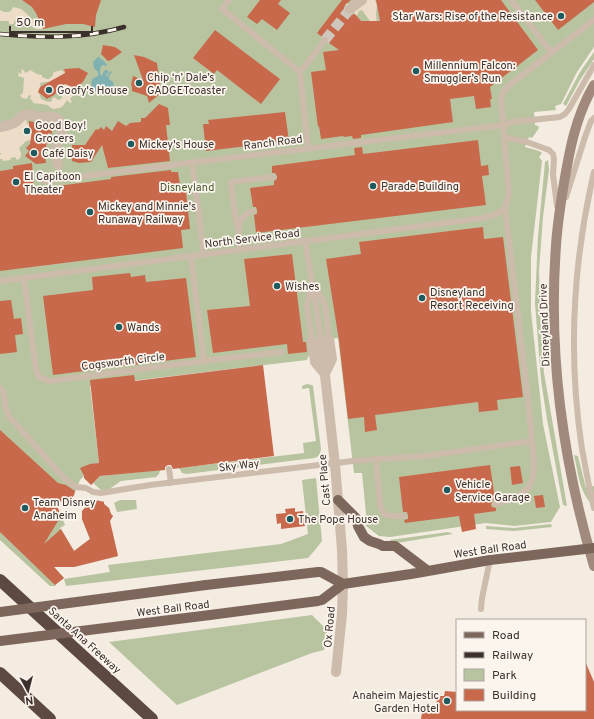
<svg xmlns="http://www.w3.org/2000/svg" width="594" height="719" font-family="Overpass,sans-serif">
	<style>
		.green { fill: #b8c4a0 }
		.plaza { fill: #ecdcc8; fill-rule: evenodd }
		.water { fill: #7fb0b2 }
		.building { fill: #c8694b }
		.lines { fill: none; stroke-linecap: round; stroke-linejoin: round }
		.street-tunnel { stroke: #cfc6bd; stroke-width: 10; stroke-dasharray: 10 5; stroke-linecap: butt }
		.lane { stroke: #cdbbac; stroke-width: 6 }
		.street { stroke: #cdbbac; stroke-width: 10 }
		.secondary { stroke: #a18a7d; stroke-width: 10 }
		.primary { stroke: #7d675c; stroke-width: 10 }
		.highway { stroke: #5c4a42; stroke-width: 12 }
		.rail-casing { stroke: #3b302b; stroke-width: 4.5 }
		.rail { stroke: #fbf5ee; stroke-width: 3; stroke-dasharray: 9; stroke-linecap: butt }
		.primary-bridge { stroke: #7d675c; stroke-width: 10 }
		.poi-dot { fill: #1f5a5e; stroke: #fbf5ee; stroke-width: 1.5 }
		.labels { text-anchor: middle; stroke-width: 3.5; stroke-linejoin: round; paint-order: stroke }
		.poi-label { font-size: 11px; fill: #3b302b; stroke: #fbf5ee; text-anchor: start }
		.street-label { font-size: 11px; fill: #3b302b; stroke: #fbf5ee }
		.park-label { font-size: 11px; fill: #4a5a2e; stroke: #fbf5ee }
	</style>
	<rect width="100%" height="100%" fill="#f4ebe1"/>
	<path class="green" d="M0 0H594V47L577 72 561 104 555 106 556 110 534 112 535 125 538 126 539 128 532 138 529 137 525 147 539 151 542 153 539 157 542 161 531 257V311L543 424 560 507 551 522 514 526 486 523 390 537 379 536 366 526 363 518 366 514 362 473H354L338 338 312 341 309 355 307 360 90 386 99 463 81 468 84 476 80 480 74 495 58 501 50 509 61 515 65 525 60 528 74 551 90 539 82 519V511L92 499 101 502 104 501V504L109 508 111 514 113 516 101 534 112 530 118 556 74 567 56 565 54 567 64 578 55 585 56 586H50L0 540Z
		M594 52V59L580 80 566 106 563 104 580 72Z
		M548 160 549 170 543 217 539 270 540 311 544 373 567 506H565L564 505H563L547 419 541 380 535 303 538 236 545 162Z
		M307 384 312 385 313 386 321 449C320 454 319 457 314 458L187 474 182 473 179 468 304 453 303 443 316 441 309 388 302 389V386Z
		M574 455 578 456 586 488 594 486V502L591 503C579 491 578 471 574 455Z
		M160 470 159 474 156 477 121 481 108 490H101L92 482 95 481 100 476Z
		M316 478 322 541 315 550 308 558 66 586 64 579 110 572 108 565 281 544 308 534 302 480Z
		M120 500H136L137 509 117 512 114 503Z
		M551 524 552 527 514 531 486 529V526L514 528Z
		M448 532 453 534 390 544V540Z
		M312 615 327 630 324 650 312 653 177 705 109 642Z"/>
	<path class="plaza" d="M357 0H375L377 5 376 14 377 24 370 21 362 10 359 11 356 18 354 12 343 3 348 4Z
		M13 7 21 9 26 13 33 20 36 21 39 19 43 29H36L26 23 25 26 17 20 14 21V24H9V22L8 21H0V10L4 12H8L11 11Z
		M22 69 26 73 30 70 37 74 42 75V77L47 79H49L53 75V74L54 72 62 70 64 73V69H68L74 71 66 83 68 85 75 88V92L74 95 70 99 72 102 70 103 67 100 63 106 60 108 53 109 50 107 48 105 33 103 32 100 30 99 31 96 30 95 28 96 27 99 22 98 20 95 23 93 24 78 18 76 19 72 21 74 22 72 21 70ZM45 82H50L61 95 62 97 61 99 58 100 54 97 52 99V101L49 102 45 101 41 99 40 96V95L38 92 41 89 40 83Z
		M26 119 27 123 29 125 32 130 31 140 26 141 19 148 21 153V156L19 159 17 160 15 157 11 158 10 160 3 161 2 159H0V155L1 154 0 152V132Z"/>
	<path class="water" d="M98 57H100V59L103 60 107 65V66L103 65 101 66C100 70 99 74 102 76L103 73 105 70H108V73L106 75 107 77 110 71 112 72 109 76V79L113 82 114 86 113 87 111 95C104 95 96 94 93 87H91L92 79 98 76V72L94 68 93 62Z"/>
	<path class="building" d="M22 0H101L96 15 95 27 83 24H66L43 29 36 13 32 7Z
		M260 0H281L278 4 290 13 277 30 262 19 257 24 247 17Z
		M342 0H351L346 4 344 7V10L347 15H351L355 14 361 21H380L376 0H501L538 50 490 87 492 99H490L491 107 476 109 474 96 450 99 453 122 361 135V138L353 139 352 136 344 137 343 136 321 139 319 126 318 127 311 72 326 70 323 52 339 50 329 43V40L328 37 325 36 322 37 317 33Z
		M535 0H594V2L558 30Z
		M215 30 280 79 261 104 217 70 214 74 193 58Z
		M103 45 115 47 122 52 111 60 108 61 101 54Z
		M134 55 144 57 157 63 161 93 149 103 147 96 132 91V86L131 85 133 76 143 80Z
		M79 68 88 73 83 82 75 88 65 84 54 95 47 99 38 92 40 87 65 73 64 69Z
		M159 104 168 108 170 125H166L170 161 108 168 102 145 91 162 79 163 72 161 70 150H72V145H85L96 129 98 130 101 127 104 130 106 126 112 131 118 121 126 126 130 123 141 122V118H145Z
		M285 112 289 141 206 151 203 124H209L208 120Z
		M29 121 39 123 41 126 48 123 52 124V134L48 133 46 148H44L46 163 36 164 25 156 29 151 26 148 30 144 32 131H31L29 127Z
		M478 140 481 166 488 165 489 175 482 176 486 205 256 233 254 215 257 214V210L256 207H253L250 188 274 185V181L277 179V176L275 173H272V166L355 155 354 148 362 147 363 154Z
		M32 163 34 189 111 179V177L171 170V172H178L181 192H186L190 229 181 230 183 248 0 271V171L13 169V166Z
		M483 227 484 239 503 237 523 397 497 400 498 410 479 412 478 402 375 415 377 430 365 432 364 417 348 419 339 341 326 259 361 254 359 242Z
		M292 254 303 342H306L307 352 288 354 287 344 213 353 207 310 250 306 244 259Z
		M130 273 131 277 145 275 146 282 186 278 196 357 53 375 43 296 93 290 92 277Z
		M11 300 14 319 21 318 23 334 15 335 17 352 0 354V301Z
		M263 365 274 456 173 469 171 465H168L165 467V470L100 476 91 485 84 478V476L80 468 90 464 99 463 90 380 134 375 135 381Z
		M0 430 58 483 66 485 75 491 74 495 68 504 55 500 61 516 44 544 61 529 74 551 90 539 82 519V511L87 506 92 499 104 502V504L109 508 111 514 113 516 110 521 118 556 74 567H54L64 578 55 585 0 532Z
		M490 465 495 499 492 501 491 505 492 507 496 508V511L474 514 476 529 462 532 459 516 405 523 404 520 408 519V516L407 512H403L399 477Z
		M520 466 523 483 512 485 510 467Z
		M543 495 545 507 536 508 534 496Z
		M295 508V512L303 511 305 526 281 529V523L277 524 276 514 286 513 285 509Z
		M585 661 594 682V719H421L423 706 436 708 437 696H444L445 691 457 692V710H585Z"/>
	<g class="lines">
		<path class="street-tunnel" d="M325 40 350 9"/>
		<path class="lane" d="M229 0 222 9 300 72 325 40
			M511 0 552 53
			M300 72 308 148
			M504 137 527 142 549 150 553 154 554 159 553 174 557 206
			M192 162 204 255
			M594 172C573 262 568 357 582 449 586 469 589 489 594 508
			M44 181 213 160 504 125 512 122 560 117 565 114 569 109 594 65
			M566 197 585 137 591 121 594 118
			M239 231 235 215 231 182 273 177
			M305 241 316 305 321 340
			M240 250C238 239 236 223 245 215 247 213 250 212 253 211
			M24 278 36 371 40 377 49 381 204 361 191 256
			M0 281 483 218 497 214 505 208
			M311 285 307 306 312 341
			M315 286 325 305 329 339
			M204 361 282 352
			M0 388 4 393 5 404 8 415 63 477 76 487 86 488 93 492 101 493 150 485 353 461 425 456 532 441
			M376 459 380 505 383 513 390 516H404
			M169 469 171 483
			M495 504 507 501 519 496 528 488 533 477 534 462 528 399 505 208 509 194 501 101C502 94 503 91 508 86L594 20
			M481 609 482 598 490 560"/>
		<path class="street" d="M350 9 362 0
			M0 127C6 126 12 125 17 121 19 119 21 116 24 115 30 113 36 117 42 117 56 115 65 120 61 135 60 139 57 143 56 147 55 153 57 159 58 165
			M321 340 335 464 342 550 343 584 342 614 336 672
			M312 341 315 362 325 374
			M325 374 332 359 329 339"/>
		<path class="secondary" d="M594 85C575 117 569 153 563 189 560 208 557 227 556 246 548 353 563 462 594 566"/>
		<path class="primary" d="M338 500 356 518 358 526 364 537 370 541 379 544 383 546H395L428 571
			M206 585 318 572H321L343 584
			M210 615 318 601 322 600 343 584 411 574 490 560 594 548"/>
		<path class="highway" d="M0 580 152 719
			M0 673 50 719"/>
		<defs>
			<path id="rail" d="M0 34C42 38 83 39 124 27"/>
		</defs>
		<use href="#rail" class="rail-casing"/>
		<use href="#rail" class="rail"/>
		<path class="primary-bridge" d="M0 612 206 585
			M0 641 210 615"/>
	</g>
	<g class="poi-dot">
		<circle cx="561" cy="16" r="4"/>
		<circle cx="416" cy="71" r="4"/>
		<circle cx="139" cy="83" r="4"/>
		<circle cx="49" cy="90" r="4"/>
		<circle cx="27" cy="131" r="4"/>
		<circle cx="131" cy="144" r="4"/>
		<circle cx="34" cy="153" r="4"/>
		<circle cx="16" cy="182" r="4"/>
		<circle cx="373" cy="186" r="4"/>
		<circle cx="90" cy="212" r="4"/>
		<circle cx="277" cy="286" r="4"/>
		<circle cx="422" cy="298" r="4"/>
		<circle cx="119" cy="327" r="4"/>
		<circle cx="447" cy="490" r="4"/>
		<circle cx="25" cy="508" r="4"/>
		<circle cx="290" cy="519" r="4"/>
		<circle cx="447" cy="701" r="4"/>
	</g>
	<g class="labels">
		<g class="poi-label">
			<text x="553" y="20" text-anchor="end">Star Wars: Rise of the Resistance</text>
			<text x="424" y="69">Millennium Falcon:<tspan x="424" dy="13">Smuggler’s Run</tspan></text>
			<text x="147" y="81">Chip ‘n’ Dale’s<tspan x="147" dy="13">GADGETcoaster</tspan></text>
			<text x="57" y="94">Goofy's House</text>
			<text x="35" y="129">Good Boy!<tspan x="35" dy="13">Grocers</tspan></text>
			<text x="139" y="148">Mickey's House</text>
			<text x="42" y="157">Café Daisy</text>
			<text x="24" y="180">El Capitoon<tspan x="24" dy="13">Theater</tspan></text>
			<text x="381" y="190">Parade Building</text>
			<text x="98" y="210">Mickey and Minnie's<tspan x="98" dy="13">Runaway Railway</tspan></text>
			<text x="285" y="290">Wishes</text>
			<text x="430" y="296">Disneyland<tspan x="430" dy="13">Resort Receiving</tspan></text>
			<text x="127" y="331">Wands</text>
			<text x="455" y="488">Vehicle<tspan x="455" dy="13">Service Garage</tspan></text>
			<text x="33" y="506">Team Disney<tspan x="33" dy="13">Anaheim</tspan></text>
			<text x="298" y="523">The Pope House</text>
			<text x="439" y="699" text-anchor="end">Anaheim Majestic<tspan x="439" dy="13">Garden Hotel</tspan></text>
		</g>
		<g class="street-label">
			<text transform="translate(273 142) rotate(-7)" y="4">Ranch Road</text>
			<text transform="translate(252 238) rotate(-7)" y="4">North Service Road</text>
			<text transform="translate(544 325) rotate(-92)" y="4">Disneyland Drive</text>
			<text transform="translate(123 361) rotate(-7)" y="4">Cogsworth Circle</text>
			<text transform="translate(239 465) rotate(-7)" y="4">Sky Way</text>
			<text transform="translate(324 480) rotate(-95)" y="4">Cast Place</text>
			<text transform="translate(490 549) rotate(-8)" y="4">West Ball Road</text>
			<text transform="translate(173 608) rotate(-7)" y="4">West Ball Road</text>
			<text transform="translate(329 627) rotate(-85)" y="4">Ox Road</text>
			<text transform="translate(85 640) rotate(42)" y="4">Santa Ana Freeway</text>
		</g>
		<g class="park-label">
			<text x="187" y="191">Disneyland</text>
		</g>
	</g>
	<rect x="456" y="619" width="130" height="92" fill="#fbf5ee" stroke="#aea6a0"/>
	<rect x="464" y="632" width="20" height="6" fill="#7d675c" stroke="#aea6a0"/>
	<text x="492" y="639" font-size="12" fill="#3b302b">Road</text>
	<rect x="464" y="652" width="20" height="6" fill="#3b302b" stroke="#aea6a0"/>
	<text x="492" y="659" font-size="12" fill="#3b302b">Railway</text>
	<rect x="464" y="669" width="20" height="12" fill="#b8c4a0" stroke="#aea6a0"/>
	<text x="492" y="679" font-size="12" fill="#3b302b">Park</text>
	<rect x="464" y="689" width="20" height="12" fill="#c8694b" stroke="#aea6a0"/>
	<text x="492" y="699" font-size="12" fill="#3b302b">Building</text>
	<g transform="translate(28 691) rotate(173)" stroke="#fbf5ee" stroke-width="3" paint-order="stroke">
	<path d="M0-3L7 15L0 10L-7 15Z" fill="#3b302b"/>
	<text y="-6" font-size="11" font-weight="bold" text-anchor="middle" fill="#3b302b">N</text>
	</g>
	<path d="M10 26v6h82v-6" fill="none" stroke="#3b302b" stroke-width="2"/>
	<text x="16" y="26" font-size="12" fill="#3b302b" stroke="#fbf5ee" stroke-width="3" paint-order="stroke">50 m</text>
</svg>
